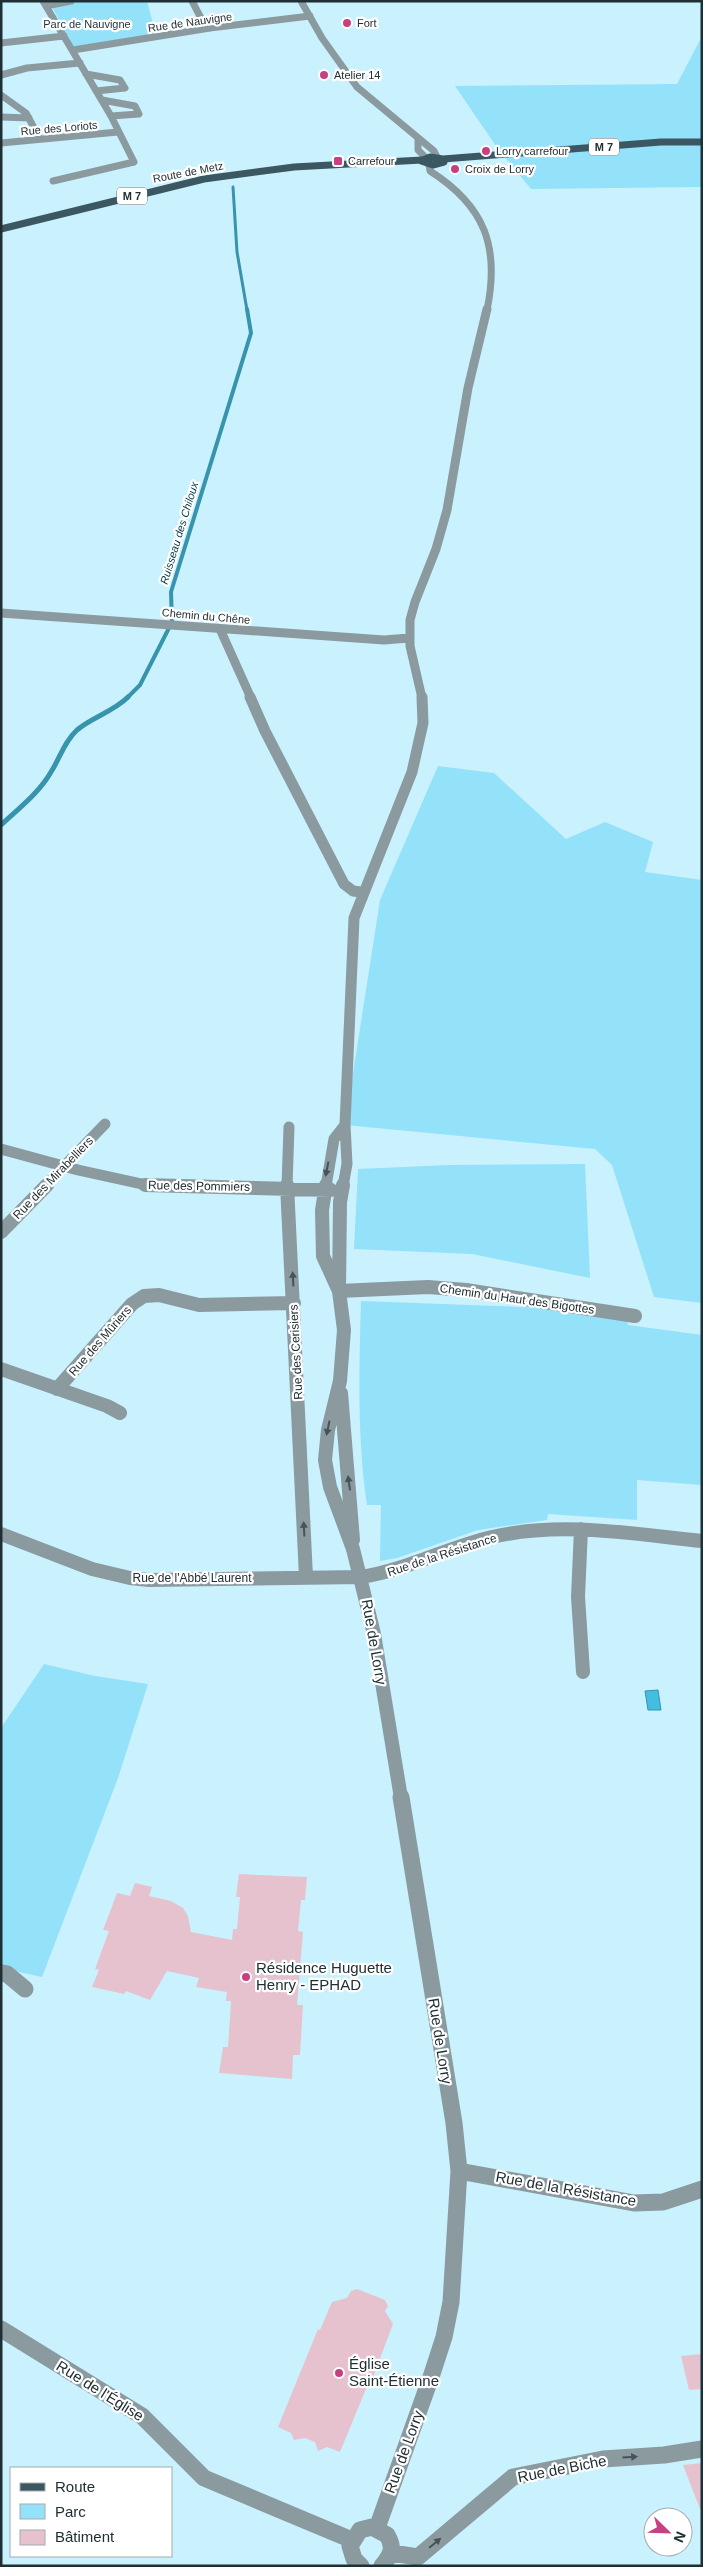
<svg xmlns="http://www.w3.org/2000/svg" width="703" height="2567" font-family="Arial,sans-serif">
	<style>
		.green { fill: #94e1fa }
		.water { fill: #43bee0; stroke: #3893ac }
		.lines { fill: none; stroke-linecap: round; stroke-linejoin: round }
		.stream-far2 { stroke: #3893ac; stroke-width: 3 }
		.stream-far1 { stroke: #3893ac; stroke-width: 4 }
		.stream { stroke: #3893ac; stroke-width: 5 }
		.building { fill: #e6c2cf }
		.minor-far4 { stroke: #8a9a9f; stroke-width: 7 }
		.minor-far3 { stroke: #8a9a9f; stroke-width: 9 }
		.minor-far2 { stroke: #8a9a9f; stroke-width: 11 }
		.minor-far1 { stroke: #8a9a9f; stroke-width: 14 }
		.minor { stroke: #8a9a9f; stroke-width: 17 }
		.major { stroke: #3b5862; stroke-width: 7 }
		.oneway { fill: #455459 }
		.poi-dot { fill: #c74182; stroke: #fff; stroke-width: 2 }
		.labels { text-anchor: middle; stroke-width: 4.5; stroke-linejoin: round; paint-order: stroke }
		.far-street-label { font-size: 11px; fill: #202f34; stroke: #fff }
		.far-poi-label { font-size: 11px; fill: #202f34; stroke: #fff; text-anchor: start }
		.far-park-label { font-size: 11px; fill: #1d3239; stroke: #fff }
		.shield { fill: #fff; stroke: #636d71; stroke-width: 1 }
		.shield-label { font-size: 11px; font-weight: bold; fill: #202f34 }
		.far-water-label { font-size: 11px; font-style: italic; fill: #003947; stroke: #fff }
		.street-label { font-size: 12px; fill: #202f34; stroke: #fff }
		.near-street-label { font-size: 15px; fill: #202f34; stroke: #fff }
		.near-poi-label { font-size: 15px; fill: #202f34; stroke: #fff; text-anchor: start }
	</style>
	<rect width="100%" height="100%" fill="#caf1fe"/>
	<path class="green" d="M76 1H147L156 35 74 47 52 7Z
		M700 40H702V187L531 189 498 149 455 86 677 84Z
		M438 766 494 773 566 839 605 822 653 842 645 872 702 880V1303L654 1297 612 1165 595 1149 345 1125 380 900Z
		M585 1164 590 1278 472 1254 354 1249 358 1169 448 1165Z
		M361 1301 551 1308 627 1319 628 1325 702 1335V1485L637 1480V1520L548 1514 547 1520 478 1530 397 1558 380 1561 381 1505H367C357 1437 359 1370 361 1301Z
		M44 1664 95 1676 148 1684 118 1778 42 1977 1 1968V1728Z"/>
	<path class="water" d="M658 1690 661 1710H648L645 1691Z"/>
	<g class="lines">
		<path class="stream-far2" d="M233 187 237 252 247 310"/>
		<path class="stream-far1" d="M127 698 140 685 172 622 171 592 251 333 247 309"/>
		<path class="stream" d="M1 825C18 809 39 793 51 772 60 758 64 742 77 730 92 717 113 712 128 697"/>
	</g>
	<path class="building" d="M239 1874 307 1877 305 1900H301L298 1931 303 1932 297 2005H303L300 2055H293L292 2079 219 2073 223 2047H228L231 2001H226L227 1992 196 1987 199 1978 167 1971 150 2000 126 1991 124 1994 92 1987 99 1970 95 1969 109 1931 103 1930 117 1893 130 1896 135 1883 152 1887 149 1896 171 1901 183 1908 188 1916 191 1932 232 1940 233 1929H237L240 1897H236Z
		M357 2289 385 2300 388 2306 385 2311 393 2324 370 2385 368 2384 340 2452 327 2447 318 2451 315 2442 305 2438 294 2440 291 2433 278 2427 318 2329 320 2330 332 2302 347 2298 351 2291Z
		M702 2354V2389L689 2390 681 2356Z
		M702 2463V2509H700L683 2465Z"/>
	<g class="lines">
		<path class="minor-far4" d="M43 1 111 116 134 162 53 181
			M192 1 202 20 210 28
			M301 1 322 38 357 87 434 151 437 157
			M46 6 71 1
			M1 43 64 36
			M73 50 210 28 310 16
			M86 74 120 80 125 88 96 91
			M1 75 27 68 80 63
			M1 95 26 113 40 139
			M102 100 135 106 139 114 111 116
			M1 117 29 118
			M418 139V150L426 158
			M1 143 118 132
			M429 165 430 171C485 206 500 247 487 310"/>
		<path class="minor-far3" d="M1 613 384 640 409 638
			M220 629 251 698
			M422 698 410 646V620L415 602 436 549 447 510 468 388 487 309"/>
		<path class="minor-far2" d="M250 697 265 731 344 884 353 891 361 892
			M1 1149 78 1170 151 1186
			M45 1186 105 1124
			M287 1186 289 1127
			M326 1186 334 1139 345 1125
			M343 1186 347 1164 345 1125 354 918 412 772 423 723 422 697"/>
		<path class="minor-far1" d="M145 1185 331 1190
			M287 1185 306 1577
			M326 1185 322 1210 323 1256 339 1291 344 1330 340 1381 328 1430 325 1460 330 1487 353 1549 374 1634 401 1798
			M1 1232 47 1185
			M339 1291 340 1202 343 1185
			M339 1291 428 1287 466 1290 635 1316
			M1 1369 107 1406 120 1413
			M57 1389 132 1304 144 1296 159 1295 199 1305 294 1303
			M341 1393 353 1540
			M581 1529 578 1597 583 1672
			M1 1534 92 1569 130 1578 149 1580 361 1577C407 1570 448 1547 492 1537 561 1521 633 1534 702 1541"/>
		<path class="minor" d="M1 1973 7 1974 25 1989
			M459 2171 634 2203 663 2202 702 2189
			M1 2329 142 2416 204 2478 352 2540
			M377 2528 432 2374 444 2337 451 2302 459 2171 454 2123 401 1797
			M392 2553 418 2557 513 2477 603 2459 664 2455 702 2449
			M361 2566 354 2559 350 2546 360 2530 372 2527 387 2535C395 2548 391 2555 382 2566"/>
		<path class="major" d="M444 162 433 165 421 161 430 157 443 159 661 142H702
			M1 229 204 179 294 167 422 160"/>
	</g>
	<defs><path id="oneway-solid" d="M-6-.8H1V-3.2L6.5 0L1 3.2V.8H-6Z" transform="scale(1.25)"/></defs>
	<g class="oneway">
		<use href="#oneway-solid" transform="translate(327 1169) rotate(101)"/>
		<use href="#oneway-solid" transform="translate(293 1279) rotate(-93)"/>
		<use href="#oneway-solid" transform="translate(328 1428) rotate(102)"/>
		<use href="#oneway-solid" transform="translate(349 1483) rotate(-98)"/>
		<use href="#oneway-solid" transform="translate(304 1529) rotate(-93)"/>
		<use href="#oneway-solid" transform="translate(630 2457) rotate(-4)"/>
		<use href="#oneway-solid" transform="translate(435 2543) rotate(-40)"/>
	</g>
	<g class="poi-dot">
		<circle cx="347" cy="23" r="5"/>
		<circle cx="324" cy="75" r="5"/>
		<circle cx="486" cy="151" r="5"/>
		<rect x="333" y="156" width="10" height="10" rx="2.5"/>
		<circle cx="455" cy="169" r="5"/>
		<circle cx="246" cy="1977" r="5"/>
		<circle cx="339" cy="2373" r="5"/>
	</g>
	<g class="labels">
		<g class="far-street-label">
			<text transform="translate(190 22) rotate(-8)" y="4">Rue de Nauvigne</text>
			<text transform="translate(59 128) rotate(-5)" y="4">Rue des Loriots</text>
			<text transform="translate(188 172) rotate(-11)" y="4">Route de Metz</text>
			<text transform="translate(206 616) rotate(5)" y="4">Chemin du Chêne</text>
		</g>
		<g class="far-poi-label">
			<text x="357" y="27">Fort</text>
			<text x="334" y="79">Atelier 14</text>
			<text x="496" y="155">Lorry carrefour</text>
			<text x="348" y="165">Carrefour</text>
			<text x="465" y="173">Croix de Lorry</text>
		</g>
		<g class="far-park-label">
			<text x="87" y="28">Parc de Nauvigne</text>
		</g>
		<g class="shield">
			<rect x="589" y="138.5" width="30" height="17" rx="4"/>
			<rect x="117" y="187.5" width="30" height="17" rx="4"/>
		</g>
		<g class="shield-label">
			<text x="604" y="151">M 7</text>
			<text x="132" y="200">M 7</text>
		</g>
		<g class="far-water-label">
			<text transform="translate(179 533) rotate(-73)" y="4">Ruisseau des Chiloux</text>
		</g>
		<g class="street-label">
			<text transform="translate(53 1178) rotate(-46)" y="4">Rue des Mirabelliers</text>
			<text transform="translate(199 1186) rotate(1)" y="4">Rue des Pommiers</text>
			<text transform="translate(517 1299) rotate(8)" y="4">Chemin du Haut des Bigottes</text>
			<text transform="translate(100 1341) rotate(-49)" y="4">Rue des Mûriers</text>
			<text transform="translate(296 1352) rotate(-93)" y="4">Rue des Cerisiers</text>
			<text transform="translate(442 1555) rotate(-18)" y="4">Rue de la Résistance</text>
			<text x="192" y="1582">Rue de l'Abbé Laurent</text>
		</g>
		<g class="near-street-label">
			<text transform="translate(374 1642) rotate(80)" y="5">Rue de Lorry</text>
			<text transform="translate(440 2041) rotate(81)" y="5">Rue de Lorry</text>
			<text transform="translate(566 2189) rotate(10)" y="5">Rue de la Résistance</text>
			<text transform="translate(100 2391) rotate(32)" y="5">Rue de l'Église</text>
			<text transform="translate(404 2452) rotate(-70)" y="5">Rue de Lorry</text>
			<text transform="translate(562 2469) rotate(-11)" y="5">Rue de Biche</text>
		</g>
		<g class="near-poi-label">
			<text x="256" y="1973">Résidence Huguette<tspan x="256" dy="17">Henry - EPHAD</tspan></text>
			<text x="349" y="2369">Église<tspan x="349" dy="17">Saint-Étienne</tspan></text>
		</g>
	</g>
	<rect width="703" height="2567" fill="none" stroke="#202f34" stroke-width="5"/>
	<rect x="10" y="2467" width="162" height="90" fill="#ffffff" stroke="#a6acae"/>
	<rect x="20" y="2483" width="25" height="8" fill="#3b5862" stroke="#a6acae"/>
	<text x="55" y="2492" font-size="15" fill="#202f34">Route</text>
	<rect x="20" y="2504" width="25" height="15" fill="#94e1fa" stroke="#a6acae"/>
	<text x="55" y="2517" font-size="15" fill="#202f34">Parc</text>
	<rect x="20" y="2530" width="25" height="15" fill="#e6c2cf" stroke="#a6acae"/>
	<text x="55" y="2542" font-size="15" fill="#202f34">Bâtiment</text>
	<g transform="translate(668 2532) rotate(113)"><circle r="24" fill="#ffffff" stroke="#a6acae"/>
	<path d="M0-4L9 19L0 12L-9 19Z" fill="#c74182"/>
	<text y="-8" font-size="14" font-weight="bold" text-anchor="middle" fill="#202f34">N</text>
	</g>
</svg>
